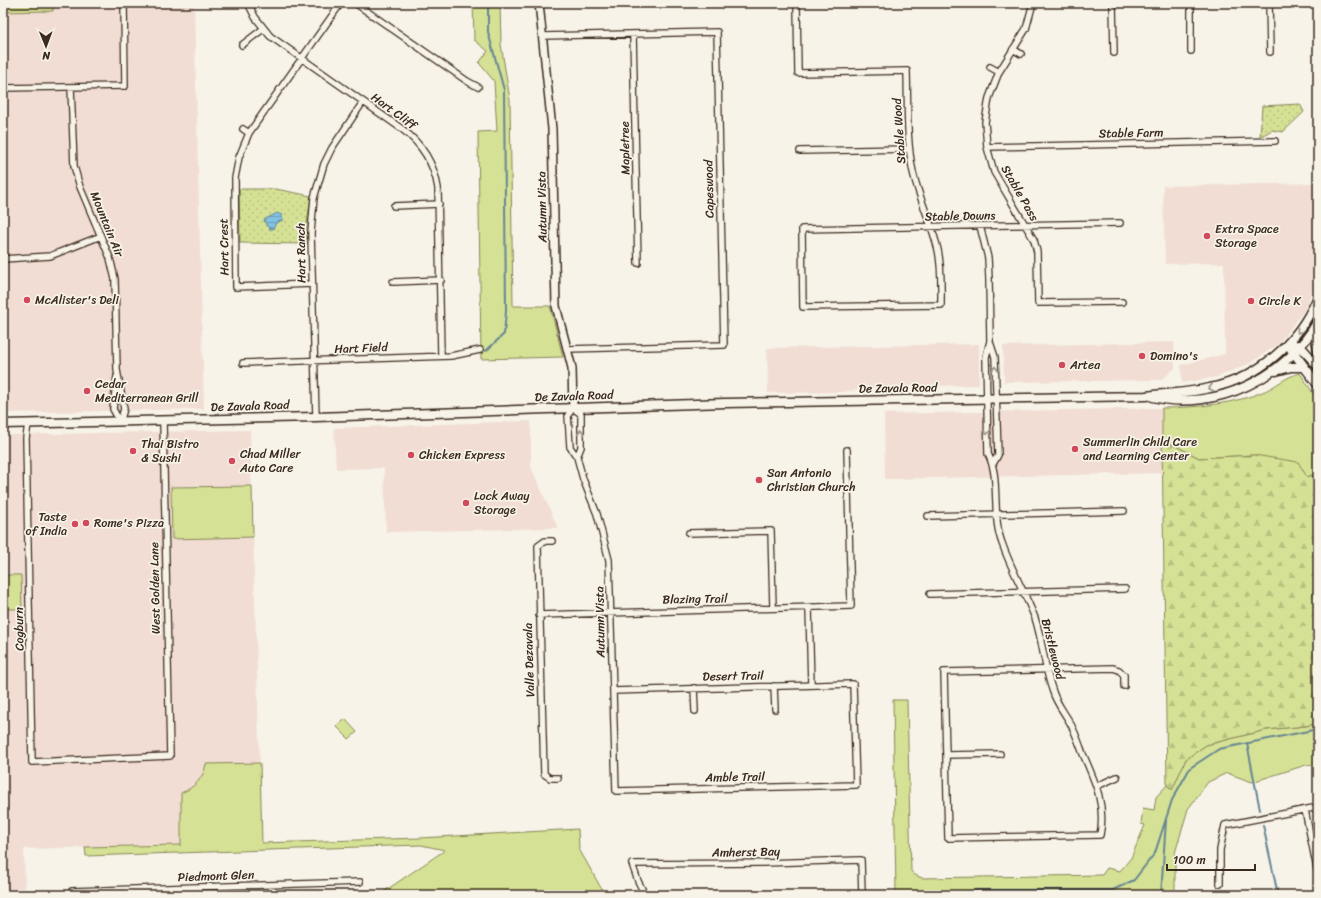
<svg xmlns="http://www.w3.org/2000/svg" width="1321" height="898" font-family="Sriracha,sans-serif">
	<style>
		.built { fill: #f1ddd3 }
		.grass { fill: #d5e194; stroke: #888659 }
		.forest { fill: url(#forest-firs); stroke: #888659 }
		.park { fill: url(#park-dots); stroke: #888659 }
		.water { fill: url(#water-rules); stroke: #668594 }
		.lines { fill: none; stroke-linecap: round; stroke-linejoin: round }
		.stream { stroke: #668594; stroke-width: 2 }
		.minor-casing { stroke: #3b2a1e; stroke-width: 8 }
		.tertiary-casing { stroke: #3b2a1e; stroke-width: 10 }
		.secondary-casing { stroke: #3b2a1e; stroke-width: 11 }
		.minor { stroke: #f7f3e8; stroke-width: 5.5 }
		.tertiary { stroke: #f7f3e8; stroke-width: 7 }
		.secondary { stroke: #f7f3e8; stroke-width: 8 }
		.oneway { stroke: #998e83 }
		.poi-dot { fill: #d1495b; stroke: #f7f3e8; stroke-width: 1.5 }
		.labels { text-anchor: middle; stroke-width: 3.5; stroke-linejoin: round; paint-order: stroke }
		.street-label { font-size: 12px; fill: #3b2a1e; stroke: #f7f3e8 }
		.poi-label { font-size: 12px; fill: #3b2a1e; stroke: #f7f3e8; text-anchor: start }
	</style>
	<defs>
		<pattern id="forest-firs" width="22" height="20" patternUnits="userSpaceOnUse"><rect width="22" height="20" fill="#d5e194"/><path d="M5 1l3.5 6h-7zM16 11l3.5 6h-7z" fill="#b8c17f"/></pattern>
		<pattern id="park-dots" width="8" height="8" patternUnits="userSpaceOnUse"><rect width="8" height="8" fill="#d5e194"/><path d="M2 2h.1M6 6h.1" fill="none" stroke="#b8c17f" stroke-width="1.8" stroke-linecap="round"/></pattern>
		<pattern id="water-rules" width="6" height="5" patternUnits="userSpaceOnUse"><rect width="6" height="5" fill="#82c2e3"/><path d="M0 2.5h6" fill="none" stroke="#6c9eb7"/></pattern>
	</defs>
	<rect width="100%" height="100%" fill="#f7f3e8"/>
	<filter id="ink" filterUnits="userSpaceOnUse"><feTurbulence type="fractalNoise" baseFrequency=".025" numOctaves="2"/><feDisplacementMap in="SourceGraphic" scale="8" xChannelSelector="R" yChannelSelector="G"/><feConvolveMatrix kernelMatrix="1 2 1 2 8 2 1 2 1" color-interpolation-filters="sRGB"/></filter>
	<g filter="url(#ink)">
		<path class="built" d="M3 3H194L204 409 3 413Z
			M1318 183V274L1306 308 1278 344 1251 363 1217 377 1182 383 1181 365 1225 354 1224 263 1165 264 1163 186Z
			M1174 342 1175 368 1161 380 1004 382 1003 346Z
			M979 344V385L880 387 842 392 768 393 767 348Z
			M1162 408V473L885 479 884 414Z
			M531 421V467L558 528 386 532 384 468 336 469 334 428Z
			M250 430 262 843 24 849 25 895H3V435Z"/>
		<path class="grass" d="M3 3H53V11L3 12Z
			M473 3H500L501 44 510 100 513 306H550L563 357 481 359 478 132 497 131 494 81 479 63 488 51 474 40Z
			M1300 373 1318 401V473L1307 477 1254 455 1199 458 1162 439V408C1193 408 1236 404 1265 391 1278 385 1285 377 1300 373Z
			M252 486 253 537 172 539 171 487Z
			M3 575H21L22 609H3Z
			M893 700H907L911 871 915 875 922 878 1102 875 1107 868 1120 871 1131 858 1145 825 1141 824 1143 808 1154 810 1156 797 1167 785 1172 790 1186 759 1206 745 1266 730 1306 726 1318 723V764L1306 765 1252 782 1227 773 1208 782 1188 809 1175 853V895H896Z
			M345 719 357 732 349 739 337 727Z
			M260 763 262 843 420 838 578 829 579 849 605 895H379L445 850 421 845 86 856 85 847 181 845V793C195 787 203 779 206 764Z"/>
		<path class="forest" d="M1162 439 1199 458 1254 455 1298 462 1307 477 1318 473V723L1306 726 1266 730 1206 745 1186 759 1172 790 1167 785Z"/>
		<path class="park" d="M1300 104 1304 112 1283 132 1272 130 1260 137 1262 106Z
			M239 189H276L311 196 307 224V244L240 243Z"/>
		<path class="water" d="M277 213 282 215 283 220 276 223 273 229H270L266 225 264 220Z"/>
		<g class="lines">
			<path class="stream" d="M486 351 504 334 506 311 504 90 488 32V3
				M1247 743 1260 810
				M1263 825 1278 895
				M962 895 976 890H1113L1134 880 1155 853 1172 800 1190 768 1219 749 1318 729
				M1161 895 1166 820"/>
			<defs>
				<path id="minor" d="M248 3 255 17 270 36 402 129C422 144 434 163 438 188L441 356
					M355 3 467 81 478 87
					M797 3 798 73 907 71C908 104 906 139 913 172 919 199 932 223 938 250 942 268 941 287 941 305L803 307 802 229 1120 223
					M1033 3 1026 29 999 72 989 98 985 122 987 147 994 172 1034 240 1037 252 1038 303 1122 302
					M1113 3 1114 53
					M1191 3V51
					M1269 3 1270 52
					M633 34 638 263
					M543 36 717 32 724 345 567 349
					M242 45 263 29
					M1013 49 1021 54
					M990 67 999 72
					M71 87 74 166 80 187 110 258 115 279 117 370 124 409 120 422
					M3 88 125 86 124 3
					M243 129 249 133
					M987 147 1275 141
					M800 151 909 149
					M394 206 439 204
					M980 226 988 258 989 279 990 341 986 357 988 454C1001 478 991 515 1002 543 1011 569 1025 593 1035 618 1043 642 1044 668 1053 692 1056 702 1063 711 1069 721 1075 731 1079 743 1083 754 1095 781 1106 805 1100 835L948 838 944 672 1113 668 1119 670 1124 675V686
					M3 259 50 256 101 236
					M393 282 441 280
					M312 284 236 287 235 178 239 157 249 133 341 3
					M990 342 995 357 998 455 993 464
					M243 363 451 356 480 350
					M117 376 113 409 120 422
					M316 417 311 233 314 198 324 164 332 148 363 102
					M28 424 26 438 32 762 170 756 163 421
					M577 457 581 447V414L573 408 568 415 570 447 577 457 583 479 597 514 609 560 616 791 856 785 853 684 613 691
					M928 516 1124 511
					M689 533 771 531 773 608
					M552 541H545L538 546 544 774 550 778H558
					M930 594 1125 589
					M809 608 811 685
					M539 615 851 606 847 450
					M774 686 775 709
					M694 688 695 711
					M946 755 1000 754
					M1097 786 1117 777
					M1305 810 1318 874
					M1220 884V850L1225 825 1318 807
					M271 885 272 895
					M72 895V891L360 882
					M645 895 638 881 632 864 763 863 861 860 862 895"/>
				<path id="tertiary" d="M539 3 552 129 556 306 572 368 573 408"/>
				<path id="secondary" d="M1314 328 1318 350
					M1295 345 1300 346 1318 366
					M1291 349 1318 385
					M1276 371 1291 367H1304
					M1153 397C1216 412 1287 377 1318 321
					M3 424 316 417 725 403 1146 396C1167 393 1189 393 1210 388 1259 378 1298 343 1318 297"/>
			</defs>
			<use href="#minor" class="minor-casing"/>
			<use href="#tertiary" class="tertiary-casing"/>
			<use href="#secondary" class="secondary-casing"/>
			<use href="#minor" class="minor"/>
			<use href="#tertiary" class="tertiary"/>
			<use href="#secondary" class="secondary"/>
		</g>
		<defs><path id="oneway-chevron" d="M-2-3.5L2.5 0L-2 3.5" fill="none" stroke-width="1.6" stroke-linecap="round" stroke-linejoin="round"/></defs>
		<g class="oneway">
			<use href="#oneway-chevron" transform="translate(1299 331) rotate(129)"/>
			<use href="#oneway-chevron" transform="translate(995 369) rotate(-92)"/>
			<use href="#oneway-chevron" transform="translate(1211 388) rotate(167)"/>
			<use href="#oneway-chevron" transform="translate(581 432) rotate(-91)"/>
			<use href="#oneway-chevron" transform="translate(987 432) rotate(88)"/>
		</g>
	</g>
	<g class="poi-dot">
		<circle cx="1207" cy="236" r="4"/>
		<circle cx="27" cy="300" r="4"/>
		<circle cx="1251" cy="301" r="4"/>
		<circle cx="1142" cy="356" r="4"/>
		<circle cx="1062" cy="365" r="4"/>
		<circle cx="87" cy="391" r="4"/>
		<circle cx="1075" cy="449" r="4"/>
		<circle cx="133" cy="451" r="4"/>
		<circle cx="411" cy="455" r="4"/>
		<circle cx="232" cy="461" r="4"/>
		<circle cx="759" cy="480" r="4"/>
		<circle cx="466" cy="503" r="4"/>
		<circle cx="86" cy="523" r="4"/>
		<circle cx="75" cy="524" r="4"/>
	</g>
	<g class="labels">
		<g class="street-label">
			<text transform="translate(394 111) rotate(36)" y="4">Hart Cliff</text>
			<text transform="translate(899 131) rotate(-94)" y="4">Stable Wood</text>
			<text transform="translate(1131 133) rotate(-1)" y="4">Stable Farm</text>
			<text transform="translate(625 148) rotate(-91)" y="4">Mapletree</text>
			<text transform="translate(709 189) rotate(-91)" y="4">Capeswood</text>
			<text transform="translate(1020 193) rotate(60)" y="4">Stable Pass</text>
			<text transform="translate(542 207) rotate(-91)" y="4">Autumn Vista</text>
			<text transform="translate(960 216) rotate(-1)" y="4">Stable Downs</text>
			<text transform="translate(107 224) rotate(68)" y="4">Mountain Air</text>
			<text transform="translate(224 247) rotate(-91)" y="4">Hart Crest</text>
			<text transform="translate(301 253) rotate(-91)" y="4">Hart Ranch</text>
			<text transform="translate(361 348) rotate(-2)" y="4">Hart Field</text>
			<text transform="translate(898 388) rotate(-1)" y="4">De Zavala Road</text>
			<text transform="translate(574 396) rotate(-2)" y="4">De Zavala Road</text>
			<text transform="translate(250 406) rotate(-2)" y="4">De Zavala Road</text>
			<text transform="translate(155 588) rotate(-91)" y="4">West Golden Lane</text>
			<text transform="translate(695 599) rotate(-1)" y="4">Blazing Trail</text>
			<text transform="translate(600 622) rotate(-91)" y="4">Autumn Vista</text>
			<text transform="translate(19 629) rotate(-91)" y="4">Cogburn</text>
			<text transform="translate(1053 649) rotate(76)" y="4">Bristlewood</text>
			<text transform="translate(529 660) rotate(-92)" y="4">Valle Dezavala</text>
			<text transform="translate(733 676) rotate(-1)" y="4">Desert Trail</text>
			<text transform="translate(735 777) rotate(-1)" y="4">Amble Trail</text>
			<text transform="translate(746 852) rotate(-1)" y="4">Amherst Bay</text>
			<text transform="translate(216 876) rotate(-2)" y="4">Piedmont Glen</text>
		</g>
		<g class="poi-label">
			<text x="1215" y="233">Extra Space<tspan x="1215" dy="14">Storage</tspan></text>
			<text x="35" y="304">McAlister's Deli</text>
			<text x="1259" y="305">Circle K</text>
			<text x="1150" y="360">Domino's</text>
			<text x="1070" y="369">Artea</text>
			<text x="95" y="388">Cedar<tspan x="95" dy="14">Mediterranean Grill</tspan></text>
			<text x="1083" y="446">Summerlin Child Care<tspan x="1083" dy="14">and Learning Center</tspan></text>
			<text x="141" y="448">Thai Bistro<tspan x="141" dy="14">&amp; Sushi</tspan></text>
			<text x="240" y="458">Chad Miller<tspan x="240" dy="14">Auto Care</tspan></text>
			<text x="419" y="459">Chicken Express</text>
			<text x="767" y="477">San Antonio<tspan x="767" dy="14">Christian Church</tspan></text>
			<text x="474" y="500">Lock Away<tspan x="474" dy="14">Storage</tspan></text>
			<text x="67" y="521" text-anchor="end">Taste<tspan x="67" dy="14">of India</tspan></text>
			<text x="94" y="527">Rome's Pizza</text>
		</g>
	</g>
	<rect width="1321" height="898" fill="none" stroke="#f7f3e8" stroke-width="16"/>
	<rect x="8" y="8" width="1305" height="882" fill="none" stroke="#3b2a1e" stroke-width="1.5" filter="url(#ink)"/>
	<g transform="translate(46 46) rotate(179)" stroke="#f7f3e8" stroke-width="3" paint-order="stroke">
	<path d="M0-3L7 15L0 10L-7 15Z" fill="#3b2a1e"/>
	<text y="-6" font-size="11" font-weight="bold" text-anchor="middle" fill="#3b2a1e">N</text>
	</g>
	<path d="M1167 864v6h88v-6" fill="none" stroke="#3b2a1e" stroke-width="2"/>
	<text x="1173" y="864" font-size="12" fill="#3b2a1e" stroke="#f7f3e8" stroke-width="3" paint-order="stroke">100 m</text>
</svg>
